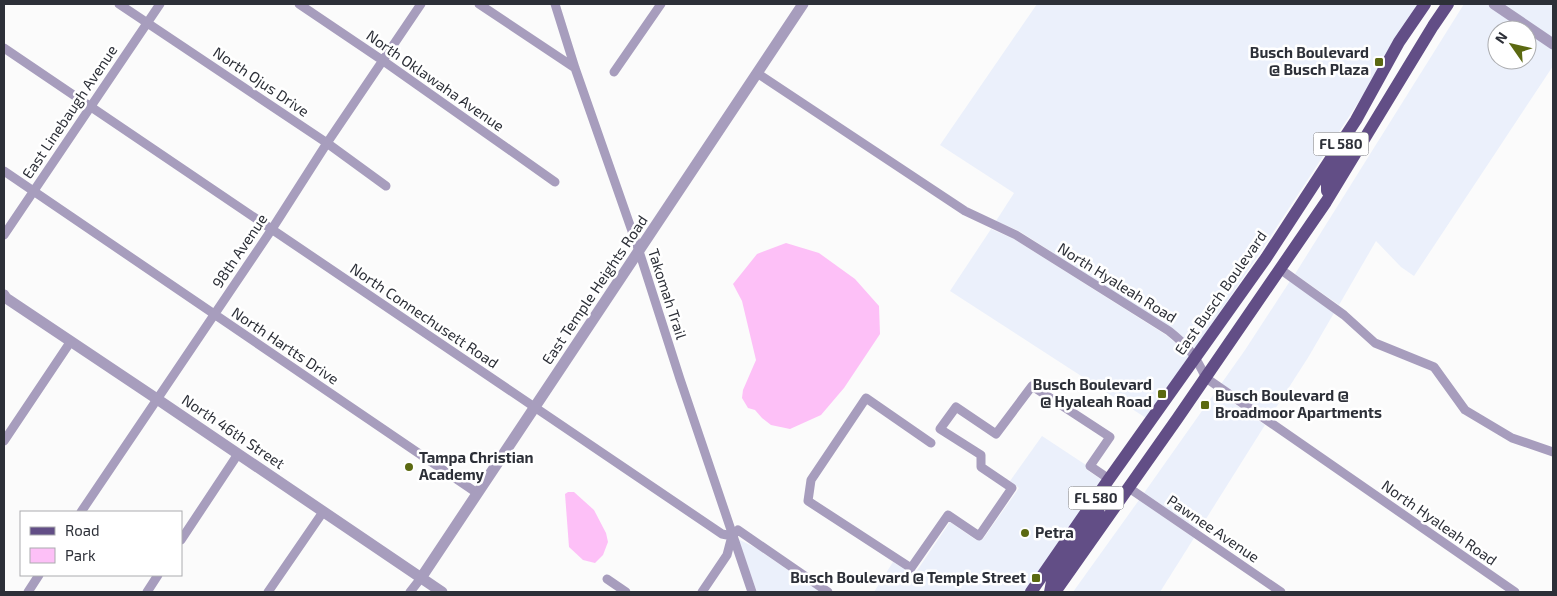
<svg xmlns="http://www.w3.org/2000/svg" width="1557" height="596" font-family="'Exo 2',sans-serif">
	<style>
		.built { fill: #ebf0fb }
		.green { fill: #fdc0f7 }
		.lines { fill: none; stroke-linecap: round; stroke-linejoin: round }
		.minor { stroke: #a79dbd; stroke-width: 9 }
		.tertiary { stroke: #a79dbd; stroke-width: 11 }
		.primary { stroke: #624e86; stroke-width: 12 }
		.poi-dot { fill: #5b6911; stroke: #fff; stroke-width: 2 }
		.labels { text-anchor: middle; stroke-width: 5; stroke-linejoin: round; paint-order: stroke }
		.shield { fill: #fff; stroke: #6c6e74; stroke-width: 1 }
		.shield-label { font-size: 14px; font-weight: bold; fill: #2d3038 }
		.poi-label { font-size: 15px; font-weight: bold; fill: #2d3038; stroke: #fff; text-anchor: end }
		.street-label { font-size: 15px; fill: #2d3038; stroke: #fff }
	</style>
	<rect width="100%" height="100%" fill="#fbfbfb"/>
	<path class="built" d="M1037 4H1419L1371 83 1259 254 1195 349 1188 341 1171 328 1019 231 996 221 1014 193 940 145Z
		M1464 4H1486L1525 30H1497V60H1527V31L1553 49V66L1414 276 1401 267 1376 241 1339 305 1295 274Z
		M1503 4H1553V38Z
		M991 229 1014 239 1166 335 1182 348 1189 357 1146 418 950 291Z
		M1290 281 1334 313 1309 356 1270 417 1221 384 1245 350Z
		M1216 391 1265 425 1199 530 1144 493Z
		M1042 436 1086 465 1087 470 1102 480 1097 488H1095V491L1031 583H1029V587L1025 592H874L893 562 914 575 950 522 976 540 983 539 1019 488 1010 481Z
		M1139 500 1194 538 1160 592H1073Z
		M738 539 756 548 820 592H757Z"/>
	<path class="green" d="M786 243 819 253 855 279 879 306 880 334 844 388 821 415 790 429 771 425 762 418 755 410 748 408 742 398 743 390 756 360 742 301 733 284 757 254Z
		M568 492H574L594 510 606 533 608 542 603 555 595 563 583 560 569 547 565 494Z"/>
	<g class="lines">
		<path class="minor" d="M119 4 327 143 386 186
			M299 4 382 60 555 182
			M479 4 575 68
			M555 4 575 68 639 251 680 379 752 592
			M4 48 722 534 732 536
			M614 72 661 4
			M757 73 965 211 1016 235 1169 331C1189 347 1195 355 1206 378L1515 592
			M4 171 477 493
			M4 235 160 4
			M1280 269 1344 315 1375 343 1434 367 1465 410 1512 438 1553 452
			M4 441 71 341
			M931 443 866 398 811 480 808 501 911 568 948 515 979 536 1012 488 981 467V455L940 429 956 407 996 434 1032 386 1110 437 1090 466 1109 479
			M1129 488 1281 592
			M81 512 272 229 327 143 421 4
			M181 540 238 454
			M607 579 626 592
			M28 592 39 575
			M147 592 158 575
			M268 592 323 512
			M410 592 421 578
			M702 592 727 555 732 536 738 530 828 592"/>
		<path class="tertiary" d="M1494 4 1553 44
			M4 295 6 298 157 399 442 592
			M421 578 803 4"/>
		<path class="primary" d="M1327 191V184L1349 146 1351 139
			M1031 592 1109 479 1266 258 1356 120 1399 42 1425 4
			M1050 592 1053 576 1098 514 1100 495
			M1055 592 1177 419 1326 202 1433 26 1448 4"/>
	</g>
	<g class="poi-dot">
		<rect x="1374" y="57" width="10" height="10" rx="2.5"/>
		<rect x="1157" y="389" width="10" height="10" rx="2.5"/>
		<rect x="1200" y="400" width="10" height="10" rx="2.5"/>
		<circle cx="409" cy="467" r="5"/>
		<circle cx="1025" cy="533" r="5"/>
		<rect x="1031" y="573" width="10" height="10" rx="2.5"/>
	</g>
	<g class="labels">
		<g class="shield">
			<rect x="1313.5" y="132.5" width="55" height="23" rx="4"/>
			<rect x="1068.5" y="486.5" width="55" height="23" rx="4"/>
		</g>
		<g class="shield-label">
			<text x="1341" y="149">FL 580</text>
			<text x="1096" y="503">FL 580</text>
		</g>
		<g class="poi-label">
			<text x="1369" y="58">Busch Boulevard<tspan x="1369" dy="17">@ Busch Plaza</tspan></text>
			<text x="1152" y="390">Busch Boulevard<tspan x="1152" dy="17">@ Hyaleah Road</tspan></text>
			<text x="1215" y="401" text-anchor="start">Busch Boulevard @<tspan x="1215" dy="17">Broadmoor Apartments</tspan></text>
			<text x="419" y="463" text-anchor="start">Tampa Christian<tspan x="419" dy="17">Academy</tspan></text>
			<text x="1035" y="538" text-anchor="start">Petra</text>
			<text x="1026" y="583">Busch Boulevard @ Temple Street</text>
		</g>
		<g class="street-label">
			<text transform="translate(435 81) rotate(35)" y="5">North Oklawaha Avenue</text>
			<text transform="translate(261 82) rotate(34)" y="5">North Ojus Drive</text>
			<text transform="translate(70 112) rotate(-56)" y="5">East Linebaugh Avenue</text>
			<text transform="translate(240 251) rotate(-56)" y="5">98th Avenue</text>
			<text transform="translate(1117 283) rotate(32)" y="5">North Hyaleah Road</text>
			<text transform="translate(595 290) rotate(-56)" y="5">East Temple Heights Road</text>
			<text transform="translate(1221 293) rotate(-55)" y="5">East Busch Boulevard</text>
			<text transform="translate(667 294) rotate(72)" y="5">Takomah Trail</text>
			<text transform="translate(424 316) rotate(34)" y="5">North Connechusett Road</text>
			<text transform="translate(285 346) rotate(34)" y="5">North Hartts Drive</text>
			<text transform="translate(233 432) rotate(34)" y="5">North 46th Street</text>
			<text transform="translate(1439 523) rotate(35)" y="5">North Hyaleah Road</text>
			<text transform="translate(1213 529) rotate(34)" y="5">Pawnee Avenue</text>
		</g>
	</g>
	<rect width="1557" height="596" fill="none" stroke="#2d3038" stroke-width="10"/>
	<rect x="20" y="511" width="162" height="65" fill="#ffffff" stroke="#abacaf"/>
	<rect x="30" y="527" width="25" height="8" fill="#624e86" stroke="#abacaf"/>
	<text x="65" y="536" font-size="15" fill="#2d3038">Road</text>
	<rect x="30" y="548" width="25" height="15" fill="#fdc0f7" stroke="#abacaf"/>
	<text x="65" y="561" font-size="15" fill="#2d3038">Park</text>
	<g transform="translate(1512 45) rotate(304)"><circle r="24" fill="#ffffff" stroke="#abacaf"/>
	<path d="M0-4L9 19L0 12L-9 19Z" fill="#5b6911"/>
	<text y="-8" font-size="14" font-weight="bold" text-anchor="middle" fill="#2d3038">N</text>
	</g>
</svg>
